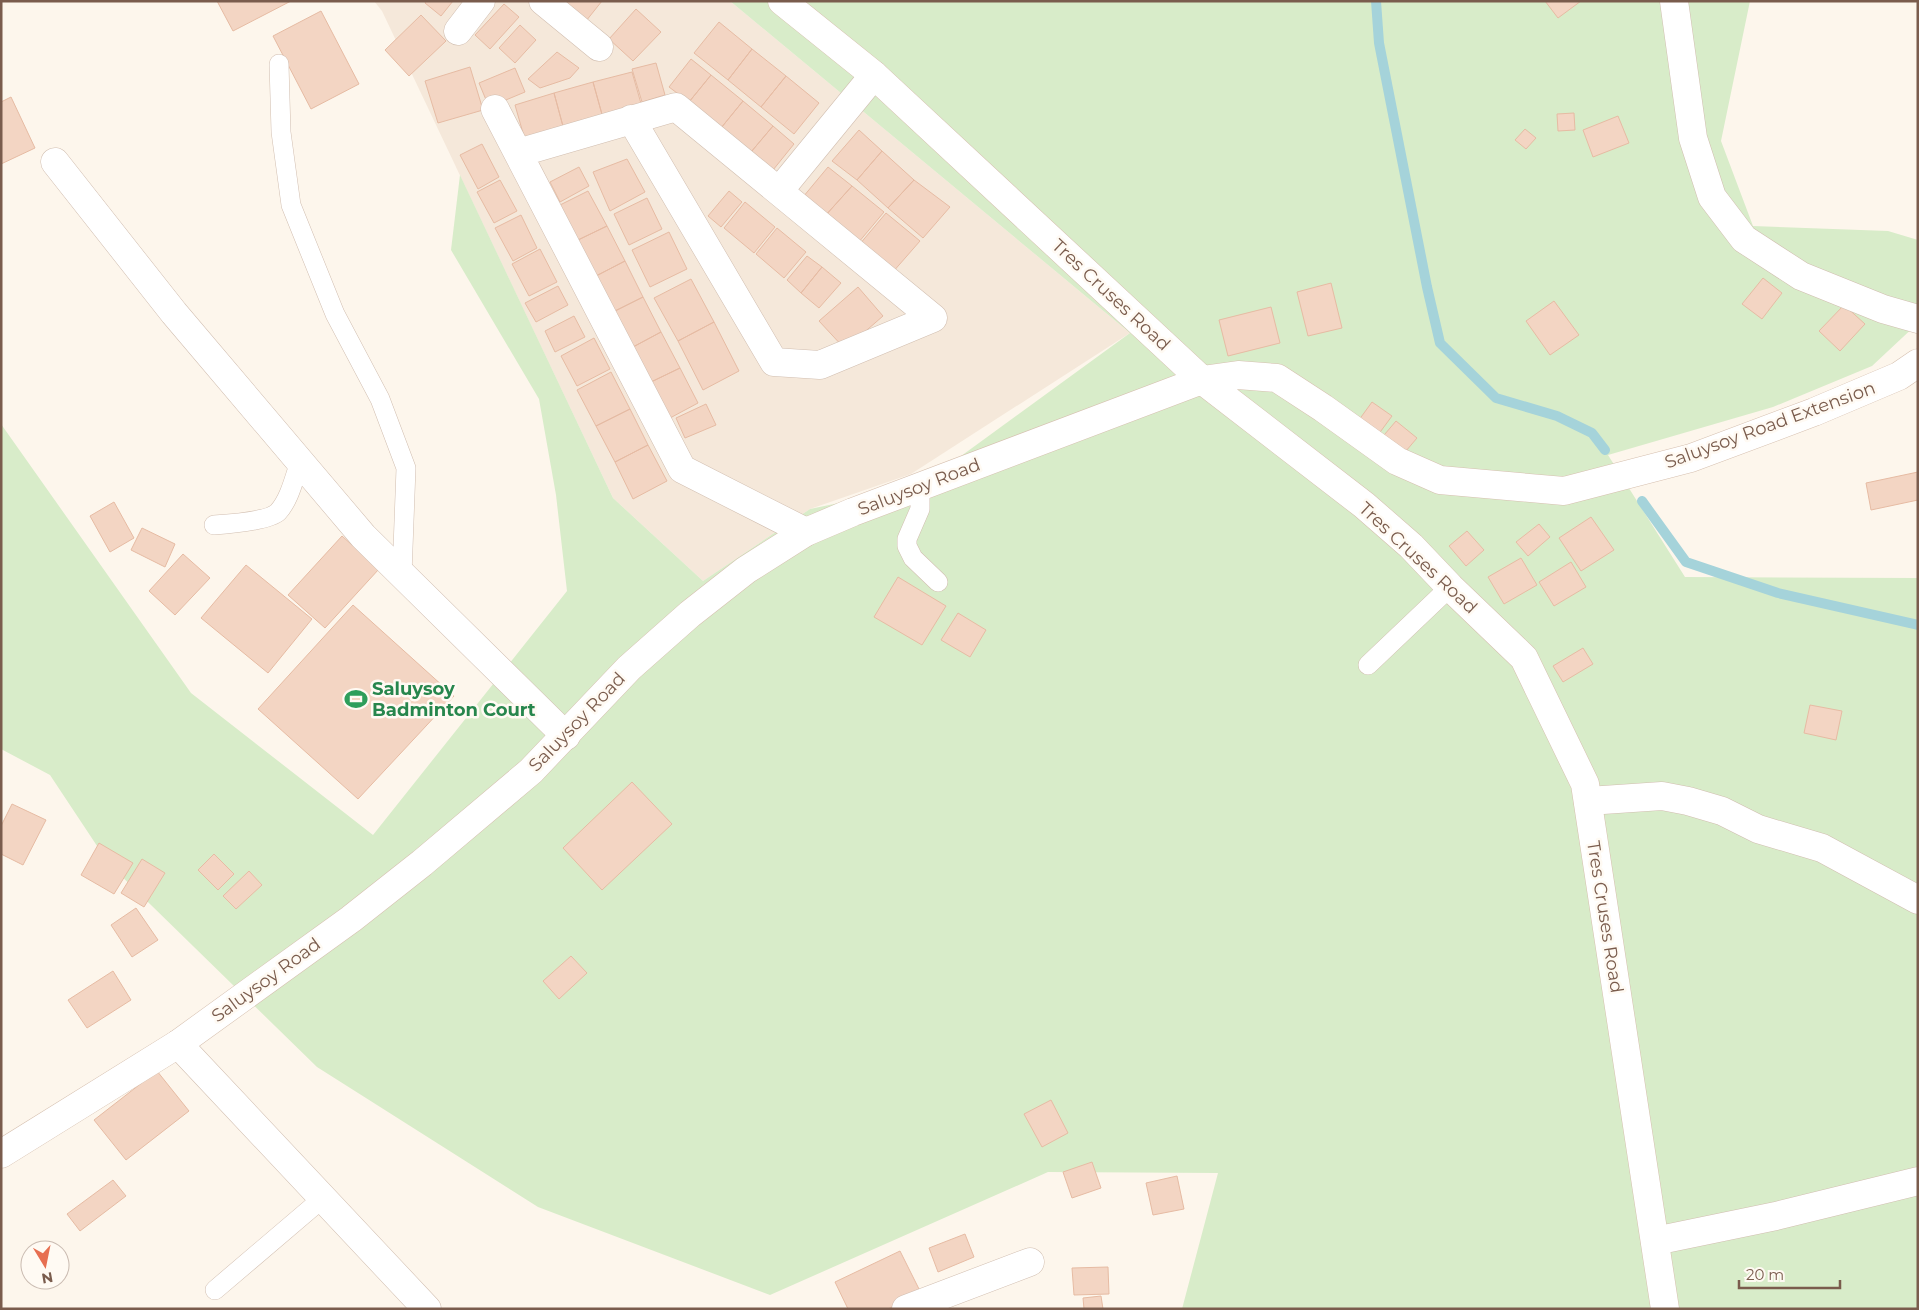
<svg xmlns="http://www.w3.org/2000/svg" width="1919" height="1310" font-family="Montserrat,sans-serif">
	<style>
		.residential { fill: #f5e8da }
		.green { fill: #d8ecc9 }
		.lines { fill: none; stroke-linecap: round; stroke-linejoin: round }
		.stream { stroke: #a5d3da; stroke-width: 10 }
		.building { fill: #f3d5c3; stroke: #e6bba3 }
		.lane-casing { stroke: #d1beb0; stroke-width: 20 }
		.street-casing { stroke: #d1beb0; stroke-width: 29 }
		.secondary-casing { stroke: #d6c0b0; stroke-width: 29 }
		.lane { stroke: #fff; stroke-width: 19 }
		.street { stroke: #fff; stroke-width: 28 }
		.secondary { stroke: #fff; stroke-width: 28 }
		.labels { text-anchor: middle; stroke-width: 5; stroke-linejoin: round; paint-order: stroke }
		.street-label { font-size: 18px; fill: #7a5c4d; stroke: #fffaf3 }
		.leisure-label { font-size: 18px; font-weight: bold; fill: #27864d; stroke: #fffaf3; text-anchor: start }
	</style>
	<rect width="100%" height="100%" fill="#fdf6ec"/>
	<path class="residential" d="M374 1H730L1130 333 911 474 810 509 703 581 613 498 382 11Z"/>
	<path class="green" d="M730 1H1750L1721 141 1753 226 1888 231 1918 240V323L1872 366 1773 407 1608 455 1685 577 1918 578V1309H1182L1218 1173 1048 1172 770 1295 538 1207 317 1067 109 864 50 775 1 749V424L191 693 373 835 567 591 556 495 539 399 451 250 460 175 613 498 703 581 810 509 920 486 1130 333Z"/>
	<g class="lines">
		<path class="stream" d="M1376 1 1379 43 1427 287 1440 343 1496 398 1557 416 1592 433 1605 450
			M1642 501 1686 562 1778 593 1918 625"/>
	</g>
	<path class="building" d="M217 1H291L233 31Z
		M426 1H453L441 16 425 3Z
		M566 1H602L586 21 564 4Z
		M1545 1H1581L1558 18Z
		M504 4 519 17 490 49 475 35Z
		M636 9 661 32 633 61 609 39Z
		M321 11 359 84 311 109 273 36Z
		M421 15 446 41 409 76 385 50Z
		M719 22 752 49 728 80 694 53Z
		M520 25 536 40 515 63 499 48Z
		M752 49 786 76 761 107 728 80Z
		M557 52 579 68 570 78 540 88 528 79Z
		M691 59 711 75 689 102 669 87Z
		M656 63 665 95 642 102 632 69Z
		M470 67 483 110 438 123 425 81Z
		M515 68 525 92 489 107 479 83Z
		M632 72 642 107 603 118 593 82Z
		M711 75 743 101 721 128 689 102Z
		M786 76 819 103 794 134 761 107Z
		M593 82 603 118 564 130 554 93Z
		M554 93 564 130 525 140 515 105Z
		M11 97 35 148 1 164V102Z
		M743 101 773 126 751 152 721 128Z
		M1574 113 1575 130 1558 131 1557 114Z
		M1618 116 1629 143 1593 157 1583 130Z
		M773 126 794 144 773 170 751 152Z
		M1525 129 1536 138 1526 149 1515 140Z
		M859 130 882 151 857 180 832 161Z
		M482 144 499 177 478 189 460 155Z
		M882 151 914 180 888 208 857 180Z
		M627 159 645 192 610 211 593 172Z
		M579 167 589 186 560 202 550 182Z
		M828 167 852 186 825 216 803 197Z
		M500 180 517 211 494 223 477 192Z
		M914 180 950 207 923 238 888 208Z
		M852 186 884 212 858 243 825 216Z
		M588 191 607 226 578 240 560 205Z
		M729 191 742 202 721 227 708 216Z
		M647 198 662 229 629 245 614 214Z
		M745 202 775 227 754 253 724 228Z
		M886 213 920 241 892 273 859 245Z
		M521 215 537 248 513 261 495 228Z
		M607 226 625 261 596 276 578 240Z
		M777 228 806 252 784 278 756 254Z
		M669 232 687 269 650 287 632 250Z
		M540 249 557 282 529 296 512 264Z
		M807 256 822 267 801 293 787 280Z
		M625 261 643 297 615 311 596 276Z
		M822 267 841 283 819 308 801 293Z
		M1763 278 1782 293 1762 319 1742 304Z
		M691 279 714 322 678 341 654 298Z
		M1331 283 1342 328 1308 336 1297 292Z
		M558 286 568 305 536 322 525 303Z
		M858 287 883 316 845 349 819 321Z
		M643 297 661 332 633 347 615 311Z
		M1554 301 1579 335 1550 355 1526 321Z
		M1844 305 1865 324 1840 351 1819 331Z
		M1271 307 1280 343 1228 356 1219 320Z
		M574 316 585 337 555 352 545 331Z
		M714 322 739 371 703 390 678 341Z
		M661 332 680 368 651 382 633 347Z
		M594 338 610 369 577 386 561 356Z
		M680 368 698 403 670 418 651 382Z
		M611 372 630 409 596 426 577 390Z
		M1372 402 1392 416 1375 439 1356 424Z
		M706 404 716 425 685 438 676 418Z
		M630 409 648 445 615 462 596 426Z
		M1396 421 1417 438 1400 458 1379 441Z
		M648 445 667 481 633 499 615 462Z
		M1918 472V500L1871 510 1866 483Z
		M114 502 134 538 110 552 90 516Z
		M1591 517 1614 550 1581 571 1559 538Z
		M1539 524 1550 537 1528 556 1516 542Z
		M142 528 175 544 165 567 131 550Z
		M1467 531 1484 550 1466 566 1449 546Z
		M342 536 379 569 325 628 288 595Z
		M183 554 210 578 175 615 149 591Z
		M1521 558 1537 585 1504 604 1488 577Z
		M1571 562 1586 587 1554 606 1539 582Z
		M246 565 312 619 268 673 201 618Z
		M898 577 946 606 922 645 874 617Z
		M353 605 454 696 358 799 258 709Z
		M958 613 986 630 970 657 941 640Z
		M1583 648 1593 664 1563 682 1553 666Z
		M1810 705 1842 711 1836 740 1804 733Z
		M632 782 672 824 602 890 563 848Z
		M12 804 46 820 23 865 1 854V826Z
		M99 843 133 863 114 894 81 875Z
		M214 854 234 874 218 890 198 870Z
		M142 859 165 873 144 907 121 893Z
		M249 871 262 885 236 909 223 896Z
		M136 908 158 940 132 957 111 925Z
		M571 956 587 973 559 999 543 981Z
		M113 971 131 1000 87 1028 68 1000Z
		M157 1071 189 1111 126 1160 94 1120Z
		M1051 1100 1068 1133 1042 1147 1024 1114Z
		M1092 1162 1101 1188 1072 1198 1063 1172Z
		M1177 1176 1184 1209 1153 1215 1146 1183Z
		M113 1180 126 1196 80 1231 67 1214Z
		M965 1234 974 1257 938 1272 929 1248Z
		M900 1251 921 1293 888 1309H848L835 1282Z
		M1108 1267 1109 1294 1074 1295 1072 1268Z
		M1101 1296 1103 1309H1084L1083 1298Z"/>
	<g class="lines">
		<defs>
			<path id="lane" d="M279 64 281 132 291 205 335 314 380 399 406 468 402 575
				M920 486V509L907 539V546L913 558 938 582
				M214 525C228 524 269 521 278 512 290 499 294 478 300 462
				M1368 665 1450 587
				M215 1290 323 1198"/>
			<path id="street" d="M543 1 599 47
				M1674 1 1693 138 1712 197 1744 239 1801 276 1883 309 1918 319
				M458 31 481 1
				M495 109 682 469 806 532
				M518 153 676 107 933 318 820 365 774 362 631 119
				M55 162 174 313 363 536 566 736
				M779 191 874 75
				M1588 801 1662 796 1688 801 1722 811 1758 829 1822 848 1918 900
				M178 1044 427 1309
				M1655 1241 1776 1216 1918 1181
				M906 1309 1030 1262"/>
			<path id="secondary" d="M782 1 874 75 1202 380 1364 505 1411 546 1450 587 1524 658 1585 784 1665 1309
				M1 1154 178 1044 351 919 422 863 531 771 629 668 690 614 746 570 806 532 853 512 1202 380 1238 375 1277 378 1323 408 1397 461 1440 480 1564 491 1691 458 1814 412 1899 376 1918 363"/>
		</defs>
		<use href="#lane" class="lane-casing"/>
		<use href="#street" class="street-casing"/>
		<use href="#secondary" class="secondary-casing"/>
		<use href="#lane" class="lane"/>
		<use href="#street" class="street"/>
		<use href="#secondary" class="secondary"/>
	</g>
	<defs>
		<symbol id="stadium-bare" viewBox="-9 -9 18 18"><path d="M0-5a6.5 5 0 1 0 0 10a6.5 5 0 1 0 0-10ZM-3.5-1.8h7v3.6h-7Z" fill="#2e9e5b" stroke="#fffaf3" stroke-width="2.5" paint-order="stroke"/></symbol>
	</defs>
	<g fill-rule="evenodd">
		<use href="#stadium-bare" x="340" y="683" width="32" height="32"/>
	</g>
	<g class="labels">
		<g class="street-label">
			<text transform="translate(1111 295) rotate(43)" y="6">Tres Cruses Road</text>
			<text transform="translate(1770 425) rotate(-20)" y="6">Saluysoy Road Extension</text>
			<text transform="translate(919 487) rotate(-21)" y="6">Saluysoy Road</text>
			<text transform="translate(1418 558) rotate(43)" y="6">Tres Cruses Road</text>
			<text transform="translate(577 722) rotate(-46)" y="6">Saluysoy Road</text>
			<text transform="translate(1605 917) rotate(81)" y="6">Tres Cruses Road</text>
			<text transform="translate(266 980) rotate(-36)" y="6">Saluysoy Road</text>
		</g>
		<g class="leisure-label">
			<text x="372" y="695">Saluysoy<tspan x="372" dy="21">Badminton Court</tspan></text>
		</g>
	</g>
	<rect width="1919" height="1310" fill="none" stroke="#7a5c4d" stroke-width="5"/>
	<g transform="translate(45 1265) rotate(170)"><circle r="24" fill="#fffaf3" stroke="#cabbb1"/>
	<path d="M0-4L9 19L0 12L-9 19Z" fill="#e76f51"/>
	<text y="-8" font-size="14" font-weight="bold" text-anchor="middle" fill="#7a5c4d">N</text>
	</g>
	<path d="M1739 1280v8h101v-8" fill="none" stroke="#7a5c4d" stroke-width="2.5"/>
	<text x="1746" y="1280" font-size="15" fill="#7a5c4d" stroke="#fffaf3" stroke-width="4" paint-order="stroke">20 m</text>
</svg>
